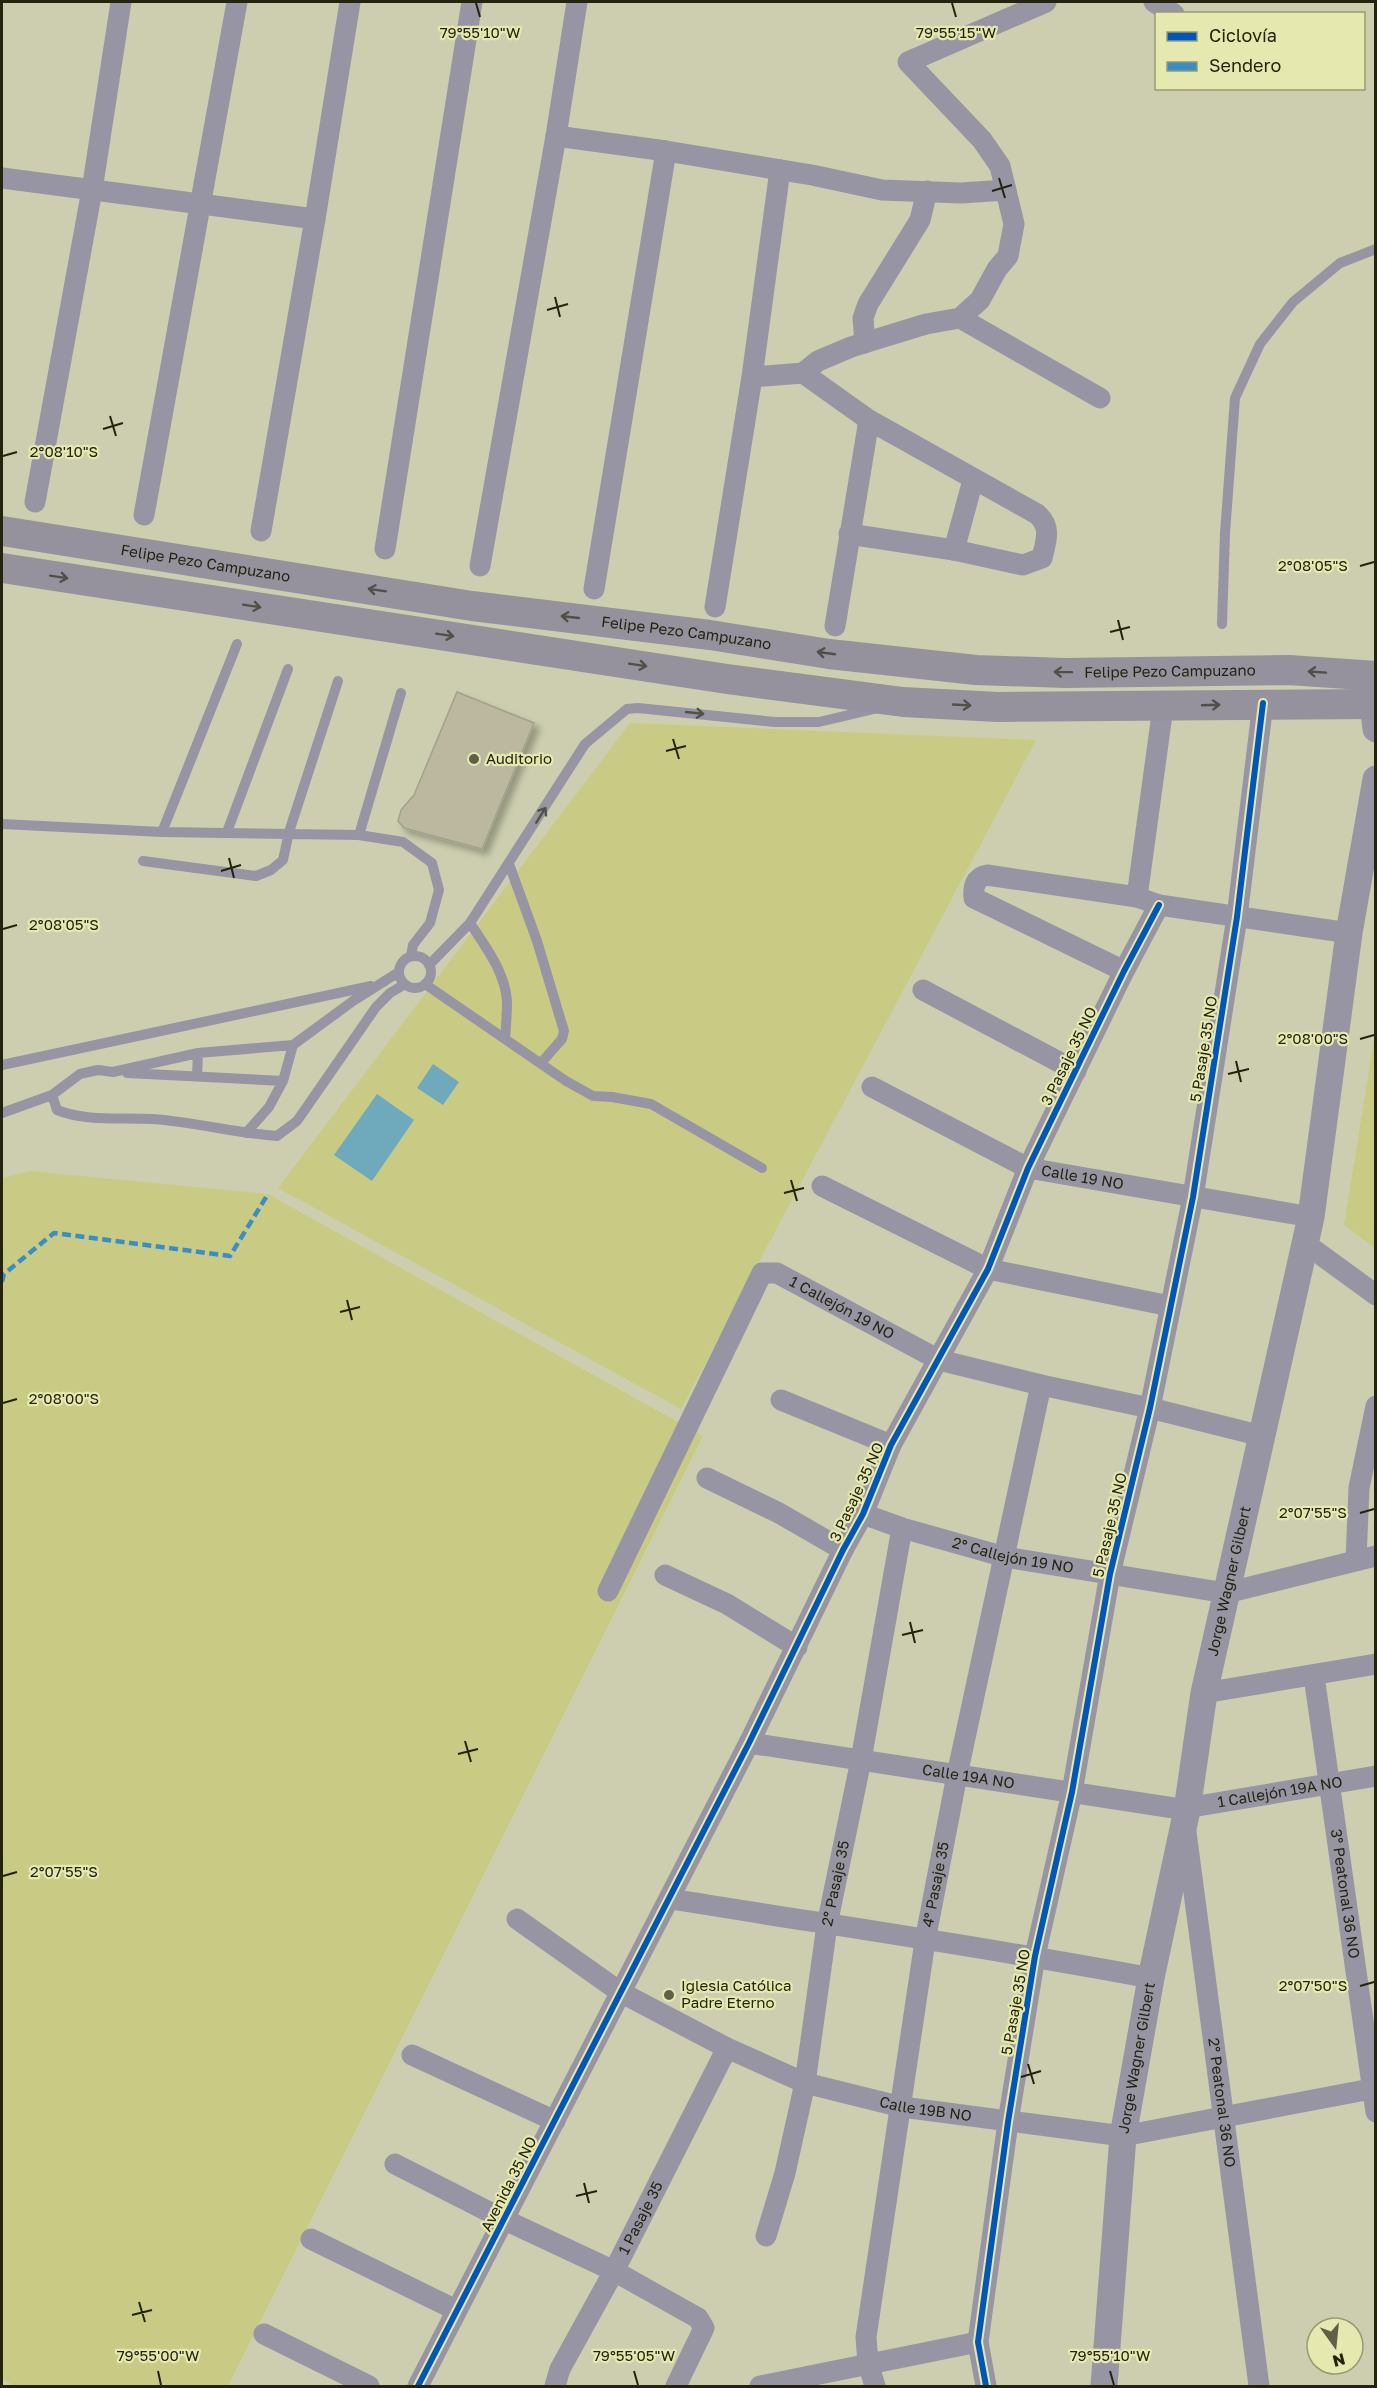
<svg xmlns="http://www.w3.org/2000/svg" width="1377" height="2388" font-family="'Golos Text',sans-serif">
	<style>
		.green { fill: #c9cb85 }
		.water { fill: #6eaabb }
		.building { fill: #bbb89f; stroke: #a4a18a; stroke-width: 1.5; filter: url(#shadow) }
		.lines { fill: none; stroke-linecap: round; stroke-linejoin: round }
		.service { stroke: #9795a4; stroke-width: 10 }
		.minor { stroke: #9795a4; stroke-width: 21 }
		.tertiary { stroke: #9795a4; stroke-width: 27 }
		.secondary { stroke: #95929d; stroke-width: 30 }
		.quiet { stroke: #3a8ec7; stroke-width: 4.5; stroke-dasharray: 9 4.5; stroke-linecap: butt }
		.cycleway-casing { stroke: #e5e8af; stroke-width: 10 }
		.cycleway { stroke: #0057b8; stroke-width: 6 }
		.oneway { stroke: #515047 }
		.oneway2 { stroke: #52514a }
		.ticks { fill: none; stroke: #24240e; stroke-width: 2 }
		.poi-dot { fill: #5f6046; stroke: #e5e8af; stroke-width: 2 }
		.labels { text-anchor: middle; stroke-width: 4.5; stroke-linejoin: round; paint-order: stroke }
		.street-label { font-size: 15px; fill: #24240e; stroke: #e5e8af }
		.poi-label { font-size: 15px; fill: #24240e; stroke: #e5e8af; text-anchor: start }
		.ticks-label { font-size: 15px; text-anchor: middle; fill: #24240e; stroke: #e5e8af; stroke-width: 4.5; stroke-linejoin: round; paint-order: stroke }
	</style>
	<defs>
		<filter id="shadow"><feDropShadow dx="5.5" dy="5.5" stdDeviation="3" flood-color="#0004"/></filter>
	</defs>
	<rect width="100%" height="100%" fill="#ccceaf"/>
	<path class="green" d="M630 723 1036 740 681 1409 278 1188Z
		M1375 1033 1376 1248H1375L1344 1225Z
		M30 1171 268 1194 703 1436 228 2386H14L2 2379V1178Z"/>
	<path class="water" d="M433 1064 459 1082 443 1105 417 1088Z
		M377 1094 414 1120 372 1181 334 1155Z"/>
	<path class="building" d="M457 692 534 723 482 849 404 828 398 821 401 810 414 795Z"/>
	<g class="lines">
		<path class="service" d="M1222 624 1225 533 1235 398 1260 344 1293 302 1340 263 1376 249
			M2 824 162 832 359 835 403 842 432 863 439 890 430 923 413 945 411 956
			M162 832 237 644
			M227 832 288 669
			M359 835 401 693
			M143 861 256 876 271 870 283 860 289 832 338 681
			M509 864 537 941 564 1031 562 1039 541 1063
			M470 923C485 946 505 972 507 1001 507 1013 506 1027 505 1039
			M399 972a16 16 0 1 1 32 0a16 16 0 1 1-32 0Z
			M429 965 470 923 585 744 627 709 638 708 775 722H819L874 709
			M425 984 566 1081 593 1096 612 1097 651 1104 762 1168
			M2 1065 371 986
			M127 1073 283 1081
			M197 1076 198 1053
			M52 1095 57 1110C87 1122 121 1117 153 1119 195 1122 235 1133 277 1136L297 1121 376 1007 390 993 405 984
			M2 1113 52 1095 80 1074 98 1070 113 1072 198 1053 293 1045 353 1001 399 972
			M246 1133 269 1107 283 1081 293 1045"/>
		<g class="minor">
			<path d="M1154 2 1174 14"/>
			<path d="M556 136 666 151 812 175 882 190 961 193 1006 190"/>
			<path d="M2 178 315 219"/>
			<path d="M960 318 1100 398"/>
			<path d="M865 343 863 318 868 304 920 220 927 191"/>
			<path d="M803 373 869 420 1037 514C1052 527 1046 541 1042 558L1023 565 954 550 849 534"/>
			<path d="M752 377 803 373 818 361 851 347 926 324 960 318 980 300 997 269 1008 256 1014 224 1000 166 982 140 908 62 1046 2"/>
			<path d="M35 502 92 190 121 2"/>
			<path d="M144 515 237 2"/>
			<path d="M261 531 315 219 350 2"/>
			<path d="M385 549 472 2"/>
			<path d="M954 550 973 480"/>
			<path d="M480 566 556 136 577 2"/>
			<path d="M594 589 666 151"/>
			<path d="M715 607 752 377 780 170"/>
			<path d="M835 626 869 420"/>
			<path d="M1137 897 1163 707"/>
			<path d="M1124 971 974 898C973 887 975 877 987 875L1137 897 1159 905 1349 933"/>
			<path d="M923 990 1076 1071"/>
			<path id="s1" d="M872 1087 1028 1168 1311 1217"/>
			<path d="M822 1186 988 1269 1170 1306"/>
			<path d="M1306 1244 1376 1295"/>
			<path d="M781 1400 891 1445"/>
			<path d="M707 1478 779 1513 843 1550"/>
			<path id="s2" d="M863 1514 902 1528 1005 1557 1226 1593 1376 1556"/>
			<path d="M1356 1560 1359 1488 1376 1406"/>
			<path d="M665 1575 727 1604 797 1647"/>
			<path id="s3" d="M608 1591 762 1273H777L939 1360 1041 1385 1150 1408 1262 1436"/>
			<path id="s4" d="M1314 1676 1376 2112"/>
			<path d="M1204 1693 1376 1664"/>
			<path id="s5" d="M749 1743 1187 1810 1198 1806 1376 1776"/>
			<path id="s6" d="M1186 1832 1259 2386"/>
			<path d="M671 1899C831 1925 992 1948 1151 1978"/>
			<path id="s7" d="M517 1919 620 1992 727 2048 805 2083 902 2107 1123 2136 1376 2088"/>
			<path d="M412 2055 555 2121"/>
			<path d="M395 2164 505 2220 614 2271 698 2318 704 2328 676 2386"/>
			<path id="s8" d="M766 2236 785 2173 805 2083 827 1925 861 1760 902 1528"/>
			<path d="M311 2239 456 2310"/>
			<path d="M264 2334 369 2386"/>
			<path d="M418 2386 749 1743 843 1550 863 1514 891 1445 988 1269 1028 1168 1124 971 1159 905"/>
			<path id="s9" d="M555 2386 560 2369 614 2271 727 2048"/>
			<path d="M760 2386 978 2342"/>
			<path id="s10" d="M875 2386 868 2363 866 2337 925 1941 957 1775 1041 1385"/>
			<path d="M986 2386 978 2342 1008 2122 1035 1956 1072 1792 1110 1574 1150 1408 1193 1197 1237 917 1263 703"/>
		</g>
		<g class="tertiary">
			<path d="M1376 697 1373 704 1376 729"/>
			<path id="s11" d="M1104 2386 1123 2136 1151 1978 1187 1810 1204 1693 1311 1217 1349 933 1376 779"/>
		</g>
		<g class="secondary">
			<path id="s12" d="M2 531 472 606 710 635 829 654 976 670 1065 673 1289 670 1376 676"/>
			<path d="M2 568 727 679 903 702 998 707 1376 704"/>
		</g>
		<path class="quiet" d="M2 1282 4 1274 54 1233 230 1256 268 1194"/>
		<defs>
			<path id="cycleway" d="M418 2386 749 1743 843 1550 863 1514 891 1445 988 1269 1028 1168 1124 971 1159 905
				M986 2386 978 2342 1008 2122 1035 1956 1072 1792 1110 1574 1150 1408 1193 1197 1237 917 1263 703"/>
		</defs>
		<use href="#cycleway" class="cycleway-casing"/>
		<use href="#cycleway" class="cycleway"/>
	</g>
	<defs><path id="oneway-shaft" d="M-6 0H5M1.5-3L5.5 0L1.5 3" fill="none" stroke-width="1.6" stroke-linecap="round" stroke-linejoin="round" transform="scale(1.5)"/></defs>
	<g class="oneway">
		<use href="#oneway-shaft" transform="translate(59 577) rotate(9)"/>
		<use href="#oneway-shaft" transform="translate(377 590) rotate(-171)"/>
		<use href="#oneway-shaft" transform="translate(252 606) rotate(9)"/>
		<use href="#oneway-shaft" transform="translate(570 617) rotate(-174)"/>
		<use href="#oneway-shaft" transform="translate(445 635) rotate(9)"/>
		<use href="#oneway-shaft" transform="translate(826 653) rotate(-172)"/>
		<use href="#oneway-shaft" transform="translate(638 665) rotate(9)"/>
		<use href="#oneway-shaft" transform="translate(1063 672) rotate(-179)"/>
		<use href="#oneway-shaft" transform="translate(1317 672) rotate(-176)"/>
		<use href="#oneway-shaft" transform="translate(962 705) rotate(3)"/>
		<use href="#oneway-shaft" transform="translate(1211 705) rotate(-2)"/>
	</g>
	<g class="oneway2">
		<use href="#oneway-shaft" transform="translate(695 713) rotate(6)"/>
		<use href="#oneway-shaft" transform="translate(541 815) rotate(-58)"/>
	</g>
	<path class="ticks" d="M476 3 480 17M952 3 956 17M999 178 1005 198M992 191 1012 185M555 297 560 317M547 310 568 304M110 416 116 436M103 429 123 423M3 456 17 452M1360 566 1374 562M1118 620 1123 640M1110 632 1130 627M673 739 679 759M666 751 686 746M229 858 234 878M221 871 241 865M3 929 17 925M1360 1039 1374 1035M1236 1061 1241 1082M1228 1074 1249 1069M791 1180 797 1201M784 1193 804 1188M347 1300 352 1320M340 1312 360 1307M3 1403 17 1399M1360 1513 1374 1509M910 1622 915 1643M902 1635 923 1630M465 1741 471 1762M458 1754 478 1749M3 1876 17 1872M1360 1986 1374 1982M1028 2064 1034 2084M1021 2077 1041 2071M584 2183 589 2203M576 2196 597 2191M139 2302 145 2322M132 2315 152 2310M158 2371 161 2385M634 2371 638 2385M1110 2371 1114 2385"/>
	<g class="poi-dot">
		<circle cx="474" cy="759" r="6"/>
		<circle cx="669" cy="1995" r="6"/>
	</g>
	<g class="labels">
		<g class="street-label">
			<text dy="5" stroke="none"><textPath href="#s12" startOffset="206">Felipe Pezo Campuzano</textPath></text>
			<text dy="5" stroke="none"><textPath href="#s12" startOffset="692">Felipe Pezo Campuzano</textPath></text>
			<text dy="5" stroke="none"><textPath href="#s12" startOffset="1178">Felipe Pezo Campuzano</textPath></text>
			<text transform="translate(1204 1049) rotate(-81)" y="5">5 Pasaje 35 NO</text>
			<text transform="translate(1069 1056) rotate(-64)" y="5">3 Pasaje 35 NO</text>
			<text dy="5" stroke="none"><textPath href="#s1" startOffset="231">Calle 19 NO</textPath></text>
			<text dy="5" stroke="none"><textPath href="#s3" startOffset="442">1 Callejón 19 NO</textPath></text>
			<text transform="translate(857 1492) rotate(-65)" y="5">3 Pasaje 35 NO</text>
			<text transform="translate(1110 1525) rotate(-77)" y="5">5 Pasaje 35 NO</text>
			<text dy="5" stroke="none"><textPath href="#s2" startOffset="156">2° Callejón 19 NO</textPath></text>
			<text dy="5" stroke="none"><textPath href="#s11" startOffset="816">Jorge Wagner Gilbert</textPath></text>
			<text dy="5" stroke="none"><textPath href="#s5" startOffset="222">Calle 19A NO</textPath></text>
			<text dy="5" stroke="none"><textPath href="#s5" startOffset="538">1 Callejón 19A NO</textPath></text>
			<text dy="5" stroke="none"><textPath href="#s8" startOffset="360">2° Pasaje 35</textPath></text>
			<text dy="5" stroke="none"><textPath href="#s10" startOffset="508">4° Pasaje 35</textPath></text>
			<text dy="5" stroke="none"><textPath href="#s4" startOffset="220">3° Peatonal 36 NO</textPath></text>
			<text transform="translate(1016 2002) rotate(-80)" y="5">5 Pasaje 35 NO</text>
			<text dy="5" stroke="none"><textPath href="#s11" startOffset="330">Jorge Wagner Gilbert</textPath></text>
			<text dy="5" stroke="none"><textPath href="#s6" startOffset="273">2° Peatonal 36 NO</textPath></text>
			<text dy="5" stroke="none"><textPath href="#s7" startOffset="456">Calle 19B NO</textPath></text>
			<text transform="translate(509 2184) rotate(-63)" y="5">Avenida 35 NO</text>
			<text dy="5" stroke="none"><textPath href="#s9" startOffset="189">1 Pasaje 35</textPath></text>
		</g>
		<g class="poi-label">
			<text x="486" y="764">Auditorio</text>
			<text x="681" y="1991">Iglesia Católica<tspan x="681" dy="17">Padre Eterno</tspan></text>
		</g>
	</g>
	<g class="ticks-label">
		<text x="480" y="38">79°55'10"W</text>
		<text x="956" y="38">79°55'15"W</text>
		<text x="64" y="457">2°08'10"S</text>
		<text x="1313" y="571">2°08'05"S</text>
		<text x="64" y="930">2°08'05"S</text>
		<text x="1313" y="1044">2°08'00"S</text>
		<text x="64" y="1404">2°08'00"S</text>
		<text x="1313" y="1518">2°07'55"S</text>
		<text x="64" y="1877">2°07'55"S</text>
		<text x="1313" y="1991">2°07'50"S</text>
		<text x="158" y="2361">79°55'00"W</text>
		<text x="634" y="2361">79°55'05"W</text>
		<text x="1110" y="2361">79°55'10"W</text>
	</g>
	<rect width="1377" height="2388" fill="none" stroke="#24240e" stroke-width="6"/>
	<rect x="1155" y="12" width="210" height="78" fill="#e5e8af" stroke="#989a6f" stroke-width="1.5"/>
	<rect x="1167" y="32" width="30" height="9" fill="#0057b8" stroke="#989a6f" stroke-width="1.5"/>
	<text x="1209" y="42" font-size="18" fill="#24240e">Ciclovía</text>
	<rect x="1167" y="62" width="30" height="9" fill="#3a8ec7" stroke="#989a6f" stroke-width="1.5"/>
	<text x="1209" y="72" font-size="18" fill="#24240e">Sendero</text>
	<g transform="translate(1335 2346) rotate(165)"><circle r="28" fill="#e5e8af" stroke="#989a6f" stroke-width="1.5"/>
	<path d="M0-4.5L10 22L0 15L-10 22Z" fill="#5f6046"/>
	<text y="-9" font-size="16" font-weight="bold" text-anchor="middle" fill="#24240e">N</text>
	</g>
</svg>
